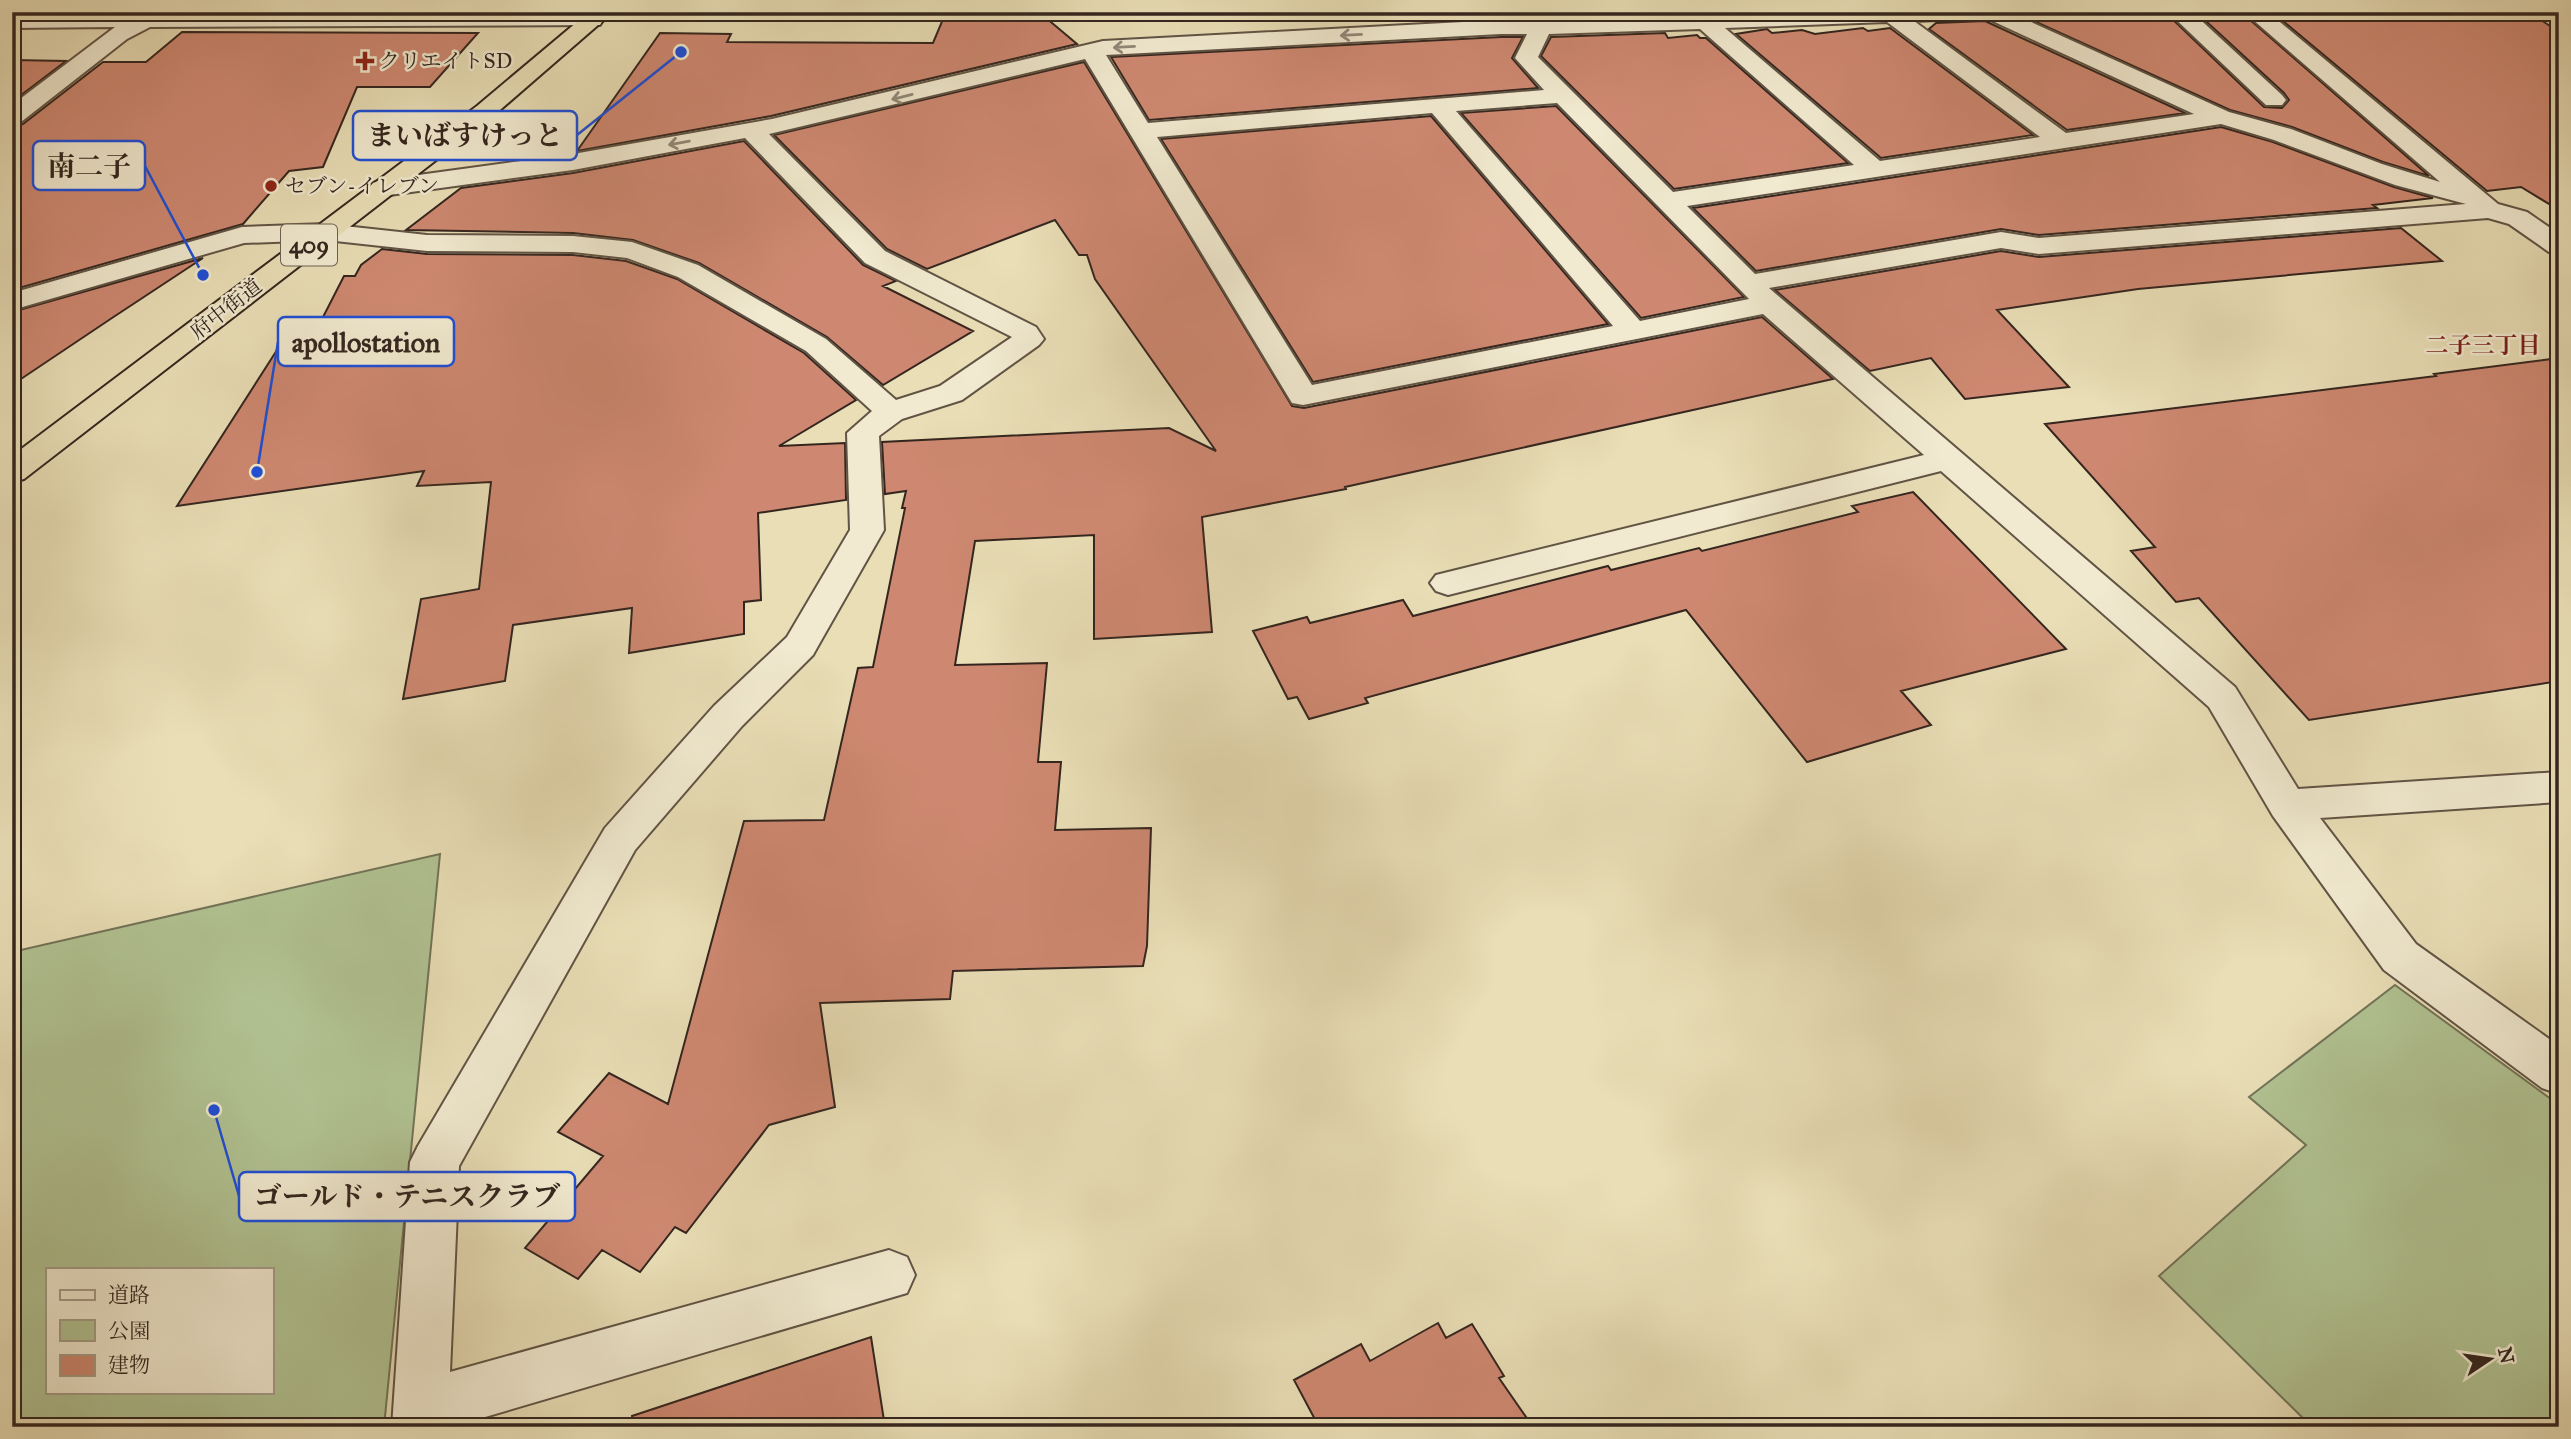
<svg xmlns="http://www.w3.org/2000/svg" width="2571" height="1439" font-family="'IM FELL Great Primer','Noto Serif JP',serif">
	<style>
		.green { fill: #b1c292; stroke: #727458; stroke-width: 2; fill-rule: evenodd }
		.building { fill: #ce8871; stroke: #34261f; stroke-width: 2 }
		.lines { fill: none; stroke-linecap: round; stroke-linejoin: round }
		.minor-casing { stroke: #615445; stroke-width: 4 }
		.highway-casing { stroke: #34261f; stroke-width: 4 }
		.minor { fill: #f1ead0; fill-rule: evenodd }
		.highway { fill: #e9deb6; fill-rule: evenodd }
		.oneway { stroke: #928878 }
		.poi-dot { fill: #8f2418; stroke: #f1ead0; stroke-width: 2.5 }
		.labels { text-anchor: middle; stroke-width: 5; stroke-linejoin: round; paint-order: stroke }
		.far-poi-label { font-size: 21px; fill: #34261f; stroke: #f1ead0; text-anchor: start }
		.far-street-label { font-size: 21px; fill: #34261f; stroke: #f1ead0 }
		.far-neighbourhood-label { font-size: 23px; font-weight: bold; fill: #7a1f14; stroke: #f1ead0 }
		.shield { fill: #f1ead0; stroke: #6d6154; stroke-width: 2 }
		.shield-label { font-size: 24px; font-weight: bold; fill: #34261f }
		.leader { fill: none; stroke: #1d4ed8; stroke-width: 2.5 }
		.callout-dot { fill: #1d4ed8; stroke: #f1ead0; stroke-width: 2.5 }
		.callout { fill: #f1ead0; stroke: #1d4ed8; stroke-width: 2.5 }
		.callout-label { font-size: 28px; text-anchor: middle; font-weight: bold; fill: #34261f }
	</style>
	<rect width="100%" height="100%" fill="#e9deb6"/>
	<filter id="stains"><feTurbulence type="fractalNoise" baseFrequency=".00286" numOctaves="4"/><feColorMatrix values="0 0 0 0 .2 0 0 0 0 .09 0 0 0 0 .02 0 0 0 .5 -.17"/></filter>
	<radialGradient id="worn" r=".72"><stop offset=".6" stop-color="#630" stop-opacity="0"/><stop offset="1" stop-color="#630" stop-opacity=".3"/></radialGradient>
	<path class="green" d="M440 854 384 1427H12V952ZM47 1269H271V1392H47Z
		M2395 985 2559 1105V1427H2312L2159 1276 2306 1145 2249 1097Z"/>
	<path class="building" d="M946 12H1039L1077 44 771 116 577 151 660 33 731 34 727 42 933 43Z
		M1515 12H1652L1654 15 1517 18Z
		M2091 12H2165L2264 107 2282 108 2289 100 2284 93 2196 12H2241L2429 176 2383 162 2292 127 2230 110 2023 16Z
		M2272 12H2529L2559 32V210L2521 187 2487 191Z
		M1985 21 2185 113 2067 130 1929 29 1936 23Z
		M1863 28 1868 31 1890 28 2033 135 1881 158 1736 34 1767 29 1772 33 1802 30 1815 34Z
		M182 32 478 33 430 87H357L323 167 289 171 243 224 12 290V126L23 124 103 62H146Z
		M1665 33 1668 38 1697 35 1700 38H1706L1848 163 1674 189 1541 56 1551 37Z
		M1501 37H1523L1512 58 1538 88 1149 120 1111 57Z
		M12 60 66 61 12 102Z
		M1084 62 1292 406 1304 408 1762 317 1833 379 1345 487 1346 489 1202 517 1212 632 1094 639V535L975 541 955 665 1047 663 1038 762H1061L1055 830 1151 828 1147 946 1143 966 953 971 950 999 820 1003 835 1107 769 1125 686 1233 675 1227 640 1272 602 1250 578 1279 525 1248 603 1156 558 1132 609 1073 668 1104 744 821 824 820 858 668 873 667 905 508H902L906 491 885 494 882 442 1169 428 1216 451 1095 279 1087 255H1079L1055 220 927 269 887 249 774 135Z
		M1556 106 1744 297 1641 318 1461 113Z
		M1431 116 1608 324 1313 382 1161 139Z
		M2221 127 2273 142 2394 187 2433 198 2373 205 2377 208 2039 235 2001 229 1756 271 1693 208Z
		M744 141 863 265 896 281 883 286 973 331 883 385 827 337 699 263 633 240 573 233 406 230 461 188 573 173Z
		M2401 228 2442 261 2138 289 1997 310 2069 387 1965 399 1931 358 1870 371 1775 290 2001 251 2039 257Z
		M382 249 427 254 573 255 626 261 677 279 804 353 856 400 779 446 845 443 846 500 758 513 761 600 744 602V634L629 653 632 608 513 625 505 681 403 699 421 599 479 589 491 482 417 486 424 471 177 506 295 322 321 321 344 276H355L361 265Z
		M203 258 112 318 12 385V312Z
		M2559 358V681L2309 720 2199 598 2176 602 2131 551 2155 547 2045 424 2436 376 2434 374Z
		M1913 492 2066 649 1901 691 1931 725 1807 762 1686 610 1365 698 1368 703 1309 719 1297 697 1288 699 1253 631 1307 617 1310 623 1403 600 1413 616 1608 566 1611 570 1699 548 1702 551 1858 512 1852 506Z
		M1438 1323 1446 1338 1472 1324 1504 1376 1499 1378 1533 1427H1319L1294 1380 1361 1344 1370 1361Z
		M871 1337 885 1427H634L632 1416Z"/>
	<g class="lines">
		<defs>
			<path id="minor" d="M1804 12H2009L2229 112 2291 129 2382 164 2440 182 2244 12H2268L2498 204 2527 212 2559 234V254L2549 252 2509 224 2488 218 2039 254 2001 248 1769 288 2235 687 2298 789 2559 772V802L2320 818 2416 944 2559 1046V1094L2542 1088 2384 970 2273 816 2209 707 1941 471 1448 595 1436 591 1430 583 1436 575 1924 455 1763 314 1303 405 1292 403 1085 59 769 134 885 251 1036 327 1044 339 1039 345 962 400 902 419 879 436 884 530 818 646 813 655 742 726 635 850 459 1166 450 1372 889 1250 907 1257 915 1275 907 1293 451 1427H392L410 1162 418 1146 605 828 714 706 787 637 850 530 847 433 872 411 806 351 678 277 627 258 573 252 427 251 326 240 244 243 12 310V293L242 227 326 224 427 235 573 236 632 242 698 265 826 339 896 400 940 386 1012 337 865 263 745 138 573 170 382 196 373 193 369 188 373 183 382 180 573 154 772 119 1103 41 1501 20 1563 21ZM1986 18 2194 114 2066 133 1914 21ZM1887 22 2040 137 1880 161 1725 28ZM1700 29 1854 165 1673 192 1538 57 1549 34ZM1501 34H1527L1515 58 1544 90 1148 123 1106 55ZM1557 103 1749 299 1640 321 1456 111ZM1432 113 1613 326 1312 385 1157 137ZM2221 124 2274 140 2395 185 2466 204 2039 238 2001 232 1755 274 1687 206Z
				M2168 12H2192L2282 95 2286 100 2282 105H2266Z
				M592 13 600 15 603 20 600 25 150 27 127 39 21 122 12 124V105L115 27 12 28V14Z"/>
			<path id="highway" d="M589 12H613L493 116 24 479 12 482V456L477 106Z"/>
		</defs>
		<use href="#minor" class="minor-casing"/>
		<use href="#highway" class="highway-casing"/>
		<use href="#minor" class="minor"/>
		<use href="#highway" class="highway"/>
	</g>
	<defs><path id="oneway-shaft" d="M-6 0H5M1.5-3L5.5 0L1.5 3" fill="none" stroke-width="1.6" stroke-linecap="round" stroke-linejoin="round" transform="scale(1.75)"/></defs>
	<g class="oneway">
		<use href="#oneway-shaft" transform="translate(1351 35) rotate(177)"/>
		<use href="#oneway-shaft" transform="translate(1124 47) rotate(177)"/>
		<use href="#oneway-shaft" transform="translate(902 97) rotate(166)"/>
		<use href="#oneway-shaft" transform="translate(679 143) rotate(170)"/>
	</g>
	<g class="poi-dot">
		<path d="M361.5 50.5h7v7h7v7h-7v7h-7v-7h-7v-7h7z"/>
		<circle cx="271" cy="186" r="7"/>
	</g>
	<g class="labels">
		<g class="far-poi-label">
			<text x="379" y="68">クリエイトSD</text>
			<text x="285" y="193">セブン-イレブン</text>
		</g>
		<g class="far-street-label">
			<text transform="translate(226 309) rotate(-38)" y="7">府中街道</text>
		</g>
		<g class="far-neighbourhood-label">
			<text x="2483" y="353">二子三丁目</text>
		</g>
		<rect class="shield" x="281" y="224.5" width="56" height="41" rx="5"/>
		<g class="shield-label">
			<text x="309" y="253">409</text>
		</g>
	</g>
	<path class="leader" d="M681 52L577 135M203 275L145 166M257 472L278 342M214 1110L239 1196"/>
	<g class="callout-dot">
		<circle cx="681" cy="52" r="7"/>
		<circle cx="203" cy="275" r="7"/>
		<circle cx="257" cy="472" r="7"/>
		<circle cx="214" cy="1110" r="7"/>
	</g>
	<g class="callout">
		<rect x="353" y="111" width="224" height="49" rx="7"/>
		<rect x="33" y="141" width="112" height="49" rx="7"/>
		<rect x="278" y="317" width="176" height="49" rx="7"/>
		<rect x="239" y="1172" width="336" height="49" rx="7"/>
	</g>
	<g class="callout-label">
		<text x="465" y="145">まいばすけっと</text>
		<text x="89" y="176">南二子</text>
		<text x="366" y="352">apollostation</text>
		<text x="407" y="1206">ゴールド・テニスクラブ</text>
	</g>
	<rect width="2571" height="1439" fill="none" stroke="#e9deb6" stroke-width="42"/>
	<rect x="14" y="14" width="2543" height="1411" fill="none" stroke="#34261f" stroke-width="3.5"/>
	<rect x="21" y="21" width="2529" height="1397" fill="none" stroke="#34261f" stroke-width="2"/>
	<rect x="46" y="1268" width="228" height="126" fill="#f1ead0" stroke="#a59c89" stroke-width="2"/>
	<rect x="60" y="1290" width="35" height="10" fill="#f1ead0" stroke="#a59c89" stroke-width="2"/>
	<text x="108" y="1302" font-size="21" fill="#34261f">道路</text>
	<rect x="60" y="1320" width="35" height="21" fill="#b1c292" stroke="#a59c89" stroke-width="2"/>
	<text x="108" y="1338" font-size="21" fill="#34261f">公園</text>
	<rect x="60" y="1355" width="35" height="21" fill="#ce8871" stroke="#a59c89" stroke-width="2"/>
	<text x="108" y="1372" font-size="21" fill="#34261f">建物</text>
	<g transform="translate(2490 1359) rotate(77)" stroke="#f1ead0" stroke-width="5" paint-order="stroke">
	<path d="M0-5L12 26L0 18L-12 26Z" fill="#34261f"/>
	<text y="-10" font-size="19" font-weight="bold" text-anchor="middle" fill="#34261f">N</text>
	</g>
	<rect width="100%" height="100%" filter="url(#stains)"/>
	<rect width="100%" height="100%" fill="url(#worn)"/>
</svg>
